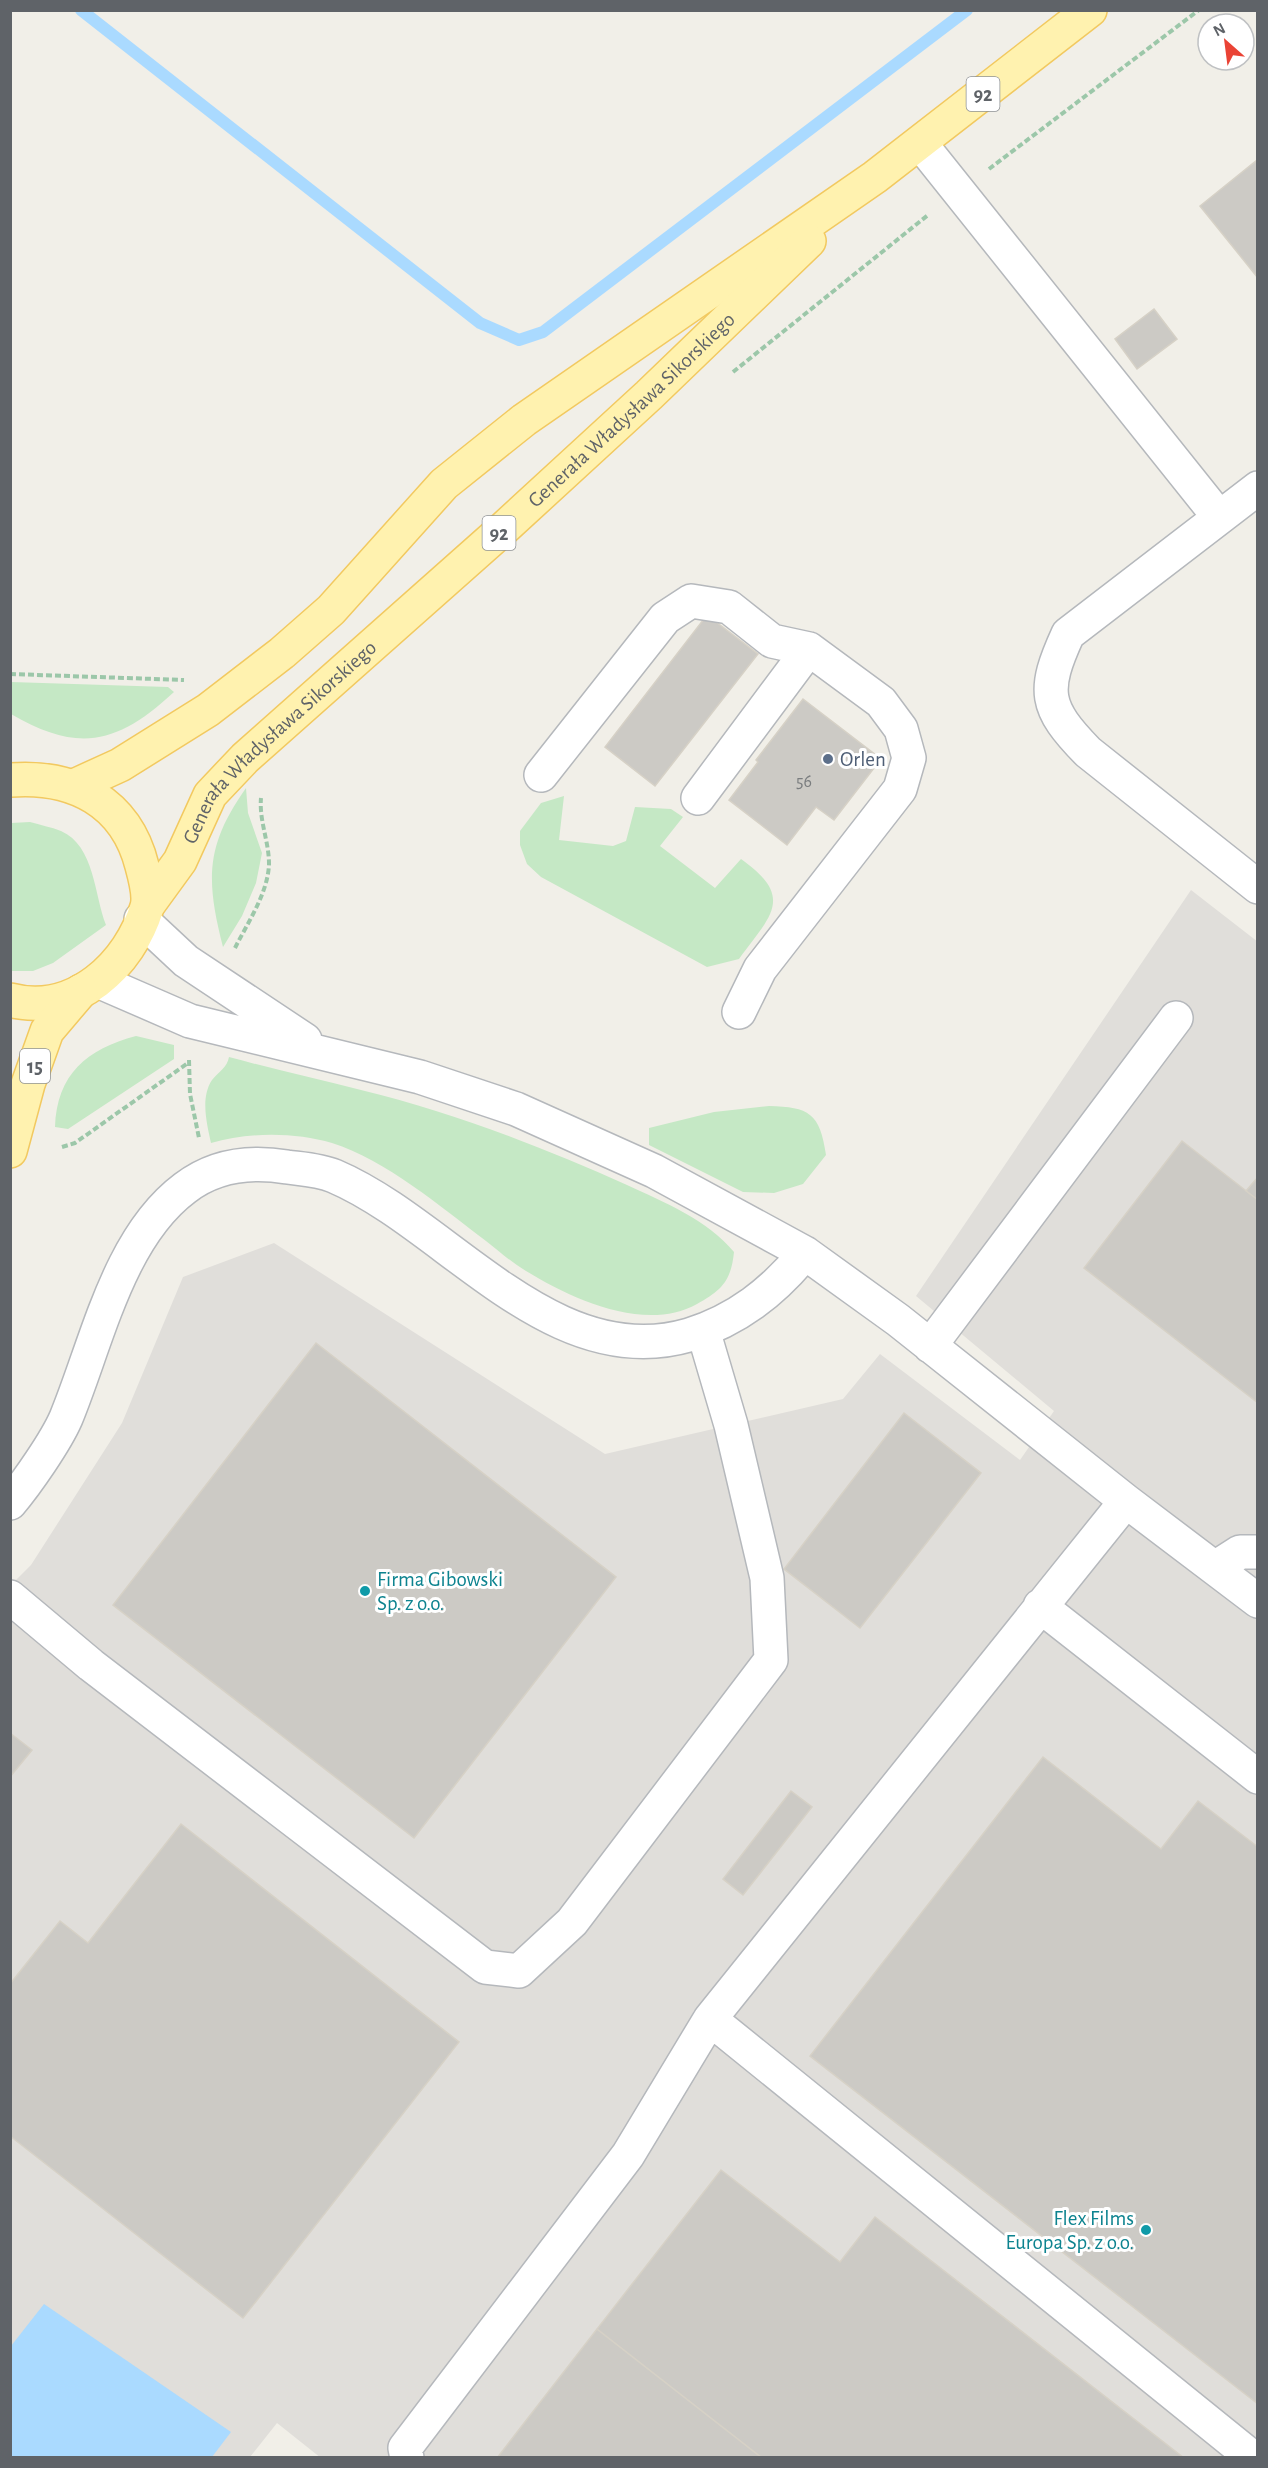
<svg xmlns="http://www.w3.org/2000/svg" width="1268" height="2468" font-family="'Alegreya Sans',sans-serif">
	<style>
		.industrial { fill: #e0deda }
		.green { fill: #c5e8c5 }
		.water { fill: #aadaff }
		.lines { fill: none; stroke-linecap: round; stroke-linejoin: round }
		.stream { stroke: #aadaff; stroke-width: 12 }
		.building { fill: #cccac5; stroke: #d6d1c6; stroke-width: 1.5 }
		.minor-casing { stroke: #b5b8bc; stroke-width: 36 }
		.major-casing { stroke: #f2c960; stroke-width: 36 }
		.path { stroke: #9cc7a9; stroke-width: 4; stroke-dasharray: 6 3; stroke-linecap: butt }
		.minor { stroke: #fff; stroke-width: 33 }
		.major { stroke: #fff2af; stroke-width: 33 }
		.service-dot { fill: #5c6f8a; stroke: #fff; stroke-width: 2 }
		.culture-dot { fill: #0f9aa8; stroke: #fff; stroke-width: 2 }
		.labels { text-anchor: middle; stroke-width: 6; stroke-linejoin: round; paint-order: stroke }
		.number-label { font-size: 18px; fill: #7a7d7f }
		.shield { fill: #fff; stroke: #8f9295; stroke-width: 1.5 }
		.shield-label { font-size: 20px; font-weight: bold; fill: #5f6368 }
		.street-label { font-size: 21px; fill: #5f6368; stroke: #fff }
		.service-label { font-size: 21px; fill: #4e5e75; stroke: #fff; text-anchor: start }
		.culture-label { font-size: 21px; fill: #0d838f; stroke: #fff; text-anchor: start }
	</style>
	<rect width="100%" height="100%" fill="#f1efe8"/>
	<path class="industrial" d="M1191 890 1258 942 1257 2457 321 2458 277 2423 250 2457H11L10 1586 31 1565 122 1423 183 1277 274 1243 605 1454 843 1399 880 1354 1020 1460 1054 1411 916 1296Z"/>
	<path class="green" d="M11 682 168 687 174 692C117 745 78 753 11 714Z
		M246 788 248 813 262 853 256 883 242 916 223 947C206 880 205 846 246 788Z
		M564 796 559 840 613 846 626 841 635 807 671 809 683 817 660 846 715 888 741 859C796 898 770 916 739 959L707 967 541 877 527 864 520 845V831L541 803Z
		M30 822C40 825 51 827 61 831 95 846 94 895 106 925L53 963 33 971H11V823Z
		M136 1036 174 1045V1059L68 1129 55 1127C57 1074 87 1049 136 1036Z
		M229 1057C273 1069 317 1079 361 1090 452 1112 542 1147 627 1185 664 1202 708 1220 734 1252 731 1281 722 1290 697 1304 645 1333 572 1299 526 1271 512 1263 499 1251 486 1241 441 1207 386 1160 332 1143 295 1132 248 1132 211 1143 207 1124 200 1098 212 1080 219 1071 227 1068 229 1057Z
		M769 1106C809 1107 820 1113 826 1155L803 1184 774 1193 743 1192 649 1145V1128L714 1112Z"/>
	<path class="water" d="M44 2304 231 2432 212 2457H11V2346Z"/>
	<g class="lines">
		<path class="stream" d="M81 10 480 323 519 340 543 332 967 10"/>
	</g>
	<path class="building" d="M1256 161 1258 162V278L1200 206Z
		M1154 309 1177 339 1137 369 1115 339Z
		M707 615 758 654 655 786 605 747Z
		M803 699 881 759 834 820 816 807 787 845 729 800 758 762 756 760Z
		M1182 1141 1258 1200V1403L1084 1268Z
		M1258 1177V1200L1246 1191Z
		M316 1343 616 1577 414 1838 113 1605Z
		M904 1413 981 1473 860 1628 784 1569Z
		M10 1733 32 1750 10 1777Z
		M1043 1757 1161 1849 1198 1801 1258 1847V2404L810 2056Z
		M791 1791 812 1807 743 1895 723 1879Z
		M181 1824 459 2042 243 2318 10 2136V1984L60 1921 88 1943Z
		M721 2170 840 2262 875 2217 1184 2458H762L597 2329Z
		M597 2329 762 2458H497Z"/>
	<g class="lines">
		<defs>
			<path id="minor" d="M920 143 1219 517
				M1258 488 1068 634C1042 691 1044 707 1088 752L1258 887
				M541 775 665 618 691 601 729 607 772 641 809 649 881 702 901 729 909 758 900 789 760 969 739 1012
				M698 798 809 649
				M141 919 186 961 305 1040
				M98 981 190 1021 420 1077 516 1109 654 1171 805 1253 898 1320 1126 1501 1258 1601
				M930 1346 1176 1018
				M1126 1501 710 2019 1253 2458
				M10 1503C27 1483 56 1441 66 1418 97 1343 118 1238 185 1188 215 1165 251 1161 287 1167 302 1169 320 1170 334 1176 447 1224 552 1375 689 1335 737 1320 773 1292 805 1253
				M1215 1568 1240 1552H1258
				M10 1597 91 1665 485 1967 519 1971 572 1922 771 1660 767 1578 731 1425 703 1330
				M1040 1606 1258 1777
				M407 2458 405 2448 628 2155 710 2019"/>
			<g id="major">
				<path d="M10 780C74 775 126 802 142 866 145 877 150 896 147 907 130 964 75 1017 10 1000"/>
				<path d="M74 786 120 765 208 710 282 653 331 610 444 484 524 420 875 177 1090 10"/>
				<path id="s1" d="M148 905 180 861 210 795 245 758 502 530 649 395 809 241"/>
				<path d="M10 1151 28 1084 47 1031 81 991"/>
			</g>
		</defs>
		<use href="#minor" class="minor-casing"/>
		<use href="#major" class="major-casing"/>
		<path class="path" d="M989 169 1199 10
			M733 372 928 215
			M10 674 184 680
			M235 948C248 922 268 893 269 864 269 841 259 821 261 798
			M189 1060 190 1094 199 1138
			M62 1147 75 1143 188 1063"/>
		<use href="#minor" class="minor"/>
		<use href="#major" class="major"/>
	</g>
	<circle class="service-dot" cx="828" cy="759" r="6"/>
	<g class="culture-dot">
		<circle cx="365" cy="1591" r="6"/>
		<circle cx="1146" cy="2230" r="6"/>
	</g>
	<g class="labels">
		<g class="number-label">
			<text x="804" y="787">56</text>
		</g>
		<g class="shield">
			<rect x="966.5" y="77" width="33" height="34" rx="4.5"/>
			<rect x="482.5" y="516" width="33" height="34" rx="4.5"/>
			<rect x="20" y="1049" width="30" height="34" rx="4.5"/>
		</g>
		<g class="shield-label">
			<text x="983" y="101">92</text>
			<text x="499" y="540">92</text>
			<text x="35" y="1073">15</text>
		</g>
		<g class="street-label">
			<text dy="7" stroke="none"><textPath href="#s1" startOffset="698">Generała Władysława Sikorskiego</textPath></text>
			<text dy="7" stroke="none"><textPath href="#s1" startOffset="212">Generała Władysława Sikorskiego</textPath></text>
		</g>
		<g class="service-label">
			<text x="840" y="766">Orlen</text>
		</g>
		<g class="culture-label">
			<text x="377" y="1586">Firma Gibowski<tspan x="377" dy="24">Sp. z o.o.</tspan></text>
			<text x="1134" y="2225" text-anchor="end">Flex Films<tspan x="1134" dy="24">Europa Sp. z o.o.</tspan></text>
		</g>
	</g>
	<rect width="1268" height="2468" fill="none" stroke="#5f6368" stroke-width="24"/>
	<g transform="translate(1226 42) rotate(332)"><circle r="28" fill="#ffffff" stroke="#bfc1c3" stroke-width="1.5"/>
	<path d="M0-4.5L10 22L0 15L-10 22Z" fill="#ea4335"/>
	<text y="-9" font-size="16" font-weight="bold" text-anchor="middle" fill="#5f6368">N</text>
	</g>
</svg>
